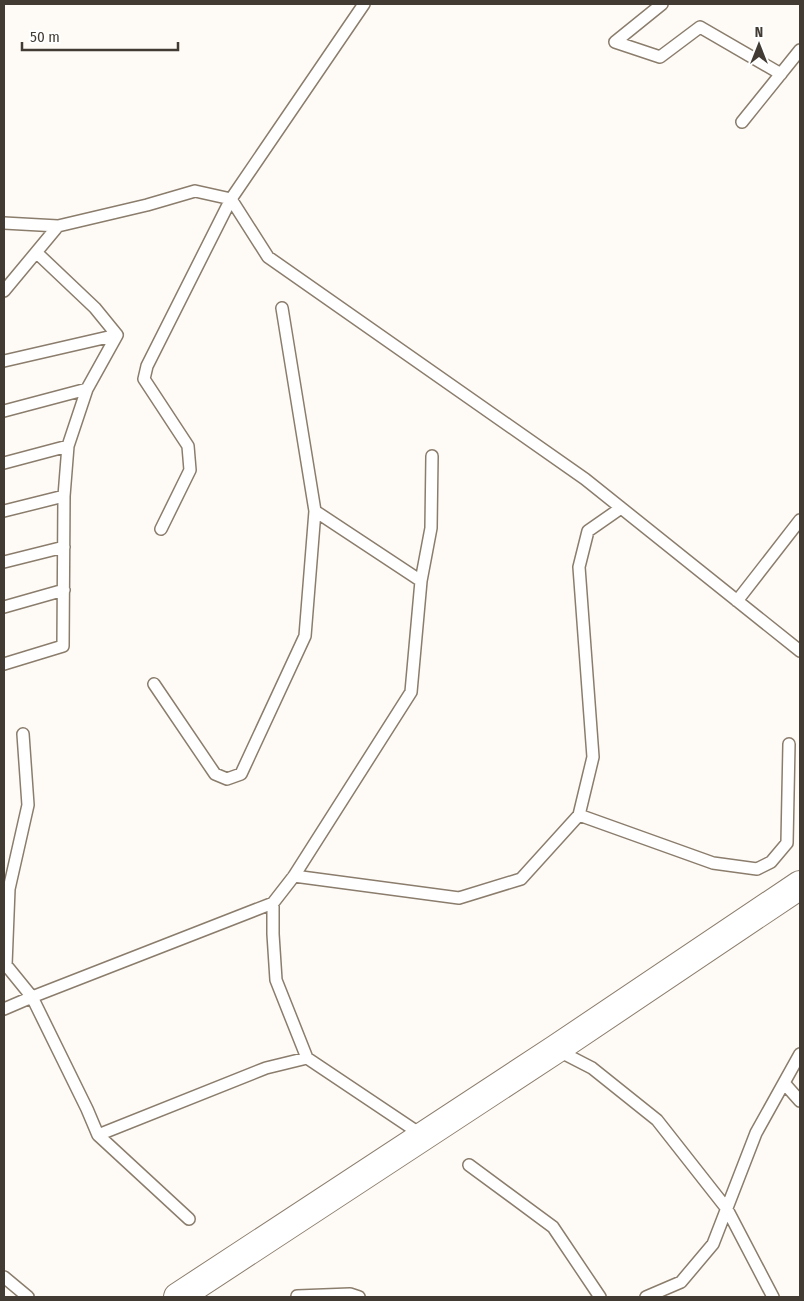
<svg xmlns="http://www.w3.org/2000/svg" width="804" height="1301" font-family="'Fira Sans Condensed',sans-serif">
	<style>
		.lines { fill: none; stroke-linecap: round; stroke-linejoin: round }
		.service-casing { stroke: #8b7d6c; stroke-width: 14 }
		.secondary-casing { stroke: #8b7d6c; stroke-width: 30 }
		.service { stroke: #fff; stroke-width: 11 }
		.secondary { stroke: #fff; stroke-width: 28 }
	</style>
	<rect width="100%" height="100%" fill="#fefbf7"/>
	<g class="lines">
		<defs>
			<path id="service" d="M662 4 615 42 660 57 700 27 781 74
				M742 122 800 50
				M4 223 58 226
				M4 291 58 226 147 205 195 191 231 199 268 257 585 479 800 651
				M282 308 315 511
				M4 361 117 335
				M4 411 87 389
				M4 463 68 446
				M4 511 64 496
				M161 529 190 470 188 446 144 379 147 366 231 199 364 4
				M4 562 64 547
				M737 601 800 520
				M4 607 64 590
				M4 664 63 646 64 496 68 446 87 389 117 335 95 308 37 253
				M154 684 215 774 227 779 241 774 305 636 315 511 421 581
				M23 734 28 805 9 889 6 965 32 997 87 1109 98 1135 266 1068 307 1058 276 980 273 934V903
				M579 815 713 863 757 869 771 862 787 843 789 744
				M294 876 459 898 521 879 579 815 593 757 579 567 588 531 621 508
				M4 1009 32 997 273 903 294 876 411 692 421 581 431 528 432 456
				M557 1050 592 1068 657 1120 727 1209 773 1297
				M307 1058 413 1129 425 1134
				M784 1083 800 1101
				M98 1135 189 1219
				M469 1165 553 1227 600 1297
				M4 1277 28 1297
				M297 1296 350 1294 359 1297
				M646 1297 681 1282 713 1244 756 1133 800 1054"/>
			<path id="secondary" d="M178 1297 556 1049 800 885"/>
		</defs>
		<use href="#service" class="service-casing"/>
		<use href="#secondary" class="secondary-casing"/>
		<use href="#service" class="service"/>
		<use href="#secondary" class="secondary"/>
	</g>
	<rect width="804" height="1301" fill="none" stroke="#413b33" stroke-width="10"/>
	<g transform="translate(759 45)" stroke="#ffffff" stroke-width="4" paint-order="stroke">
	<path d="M0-4L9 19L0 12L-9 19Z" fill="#413b33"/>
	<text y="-8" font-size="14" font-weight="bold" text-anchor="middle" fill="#413b33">N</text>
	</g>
	<path d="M22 42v8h156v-8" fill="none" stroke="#413b33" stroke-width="2.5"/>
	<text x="30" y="42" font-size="15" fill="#413b33" stroke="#ffffff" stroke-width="4" paint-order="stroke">50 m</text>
</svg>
